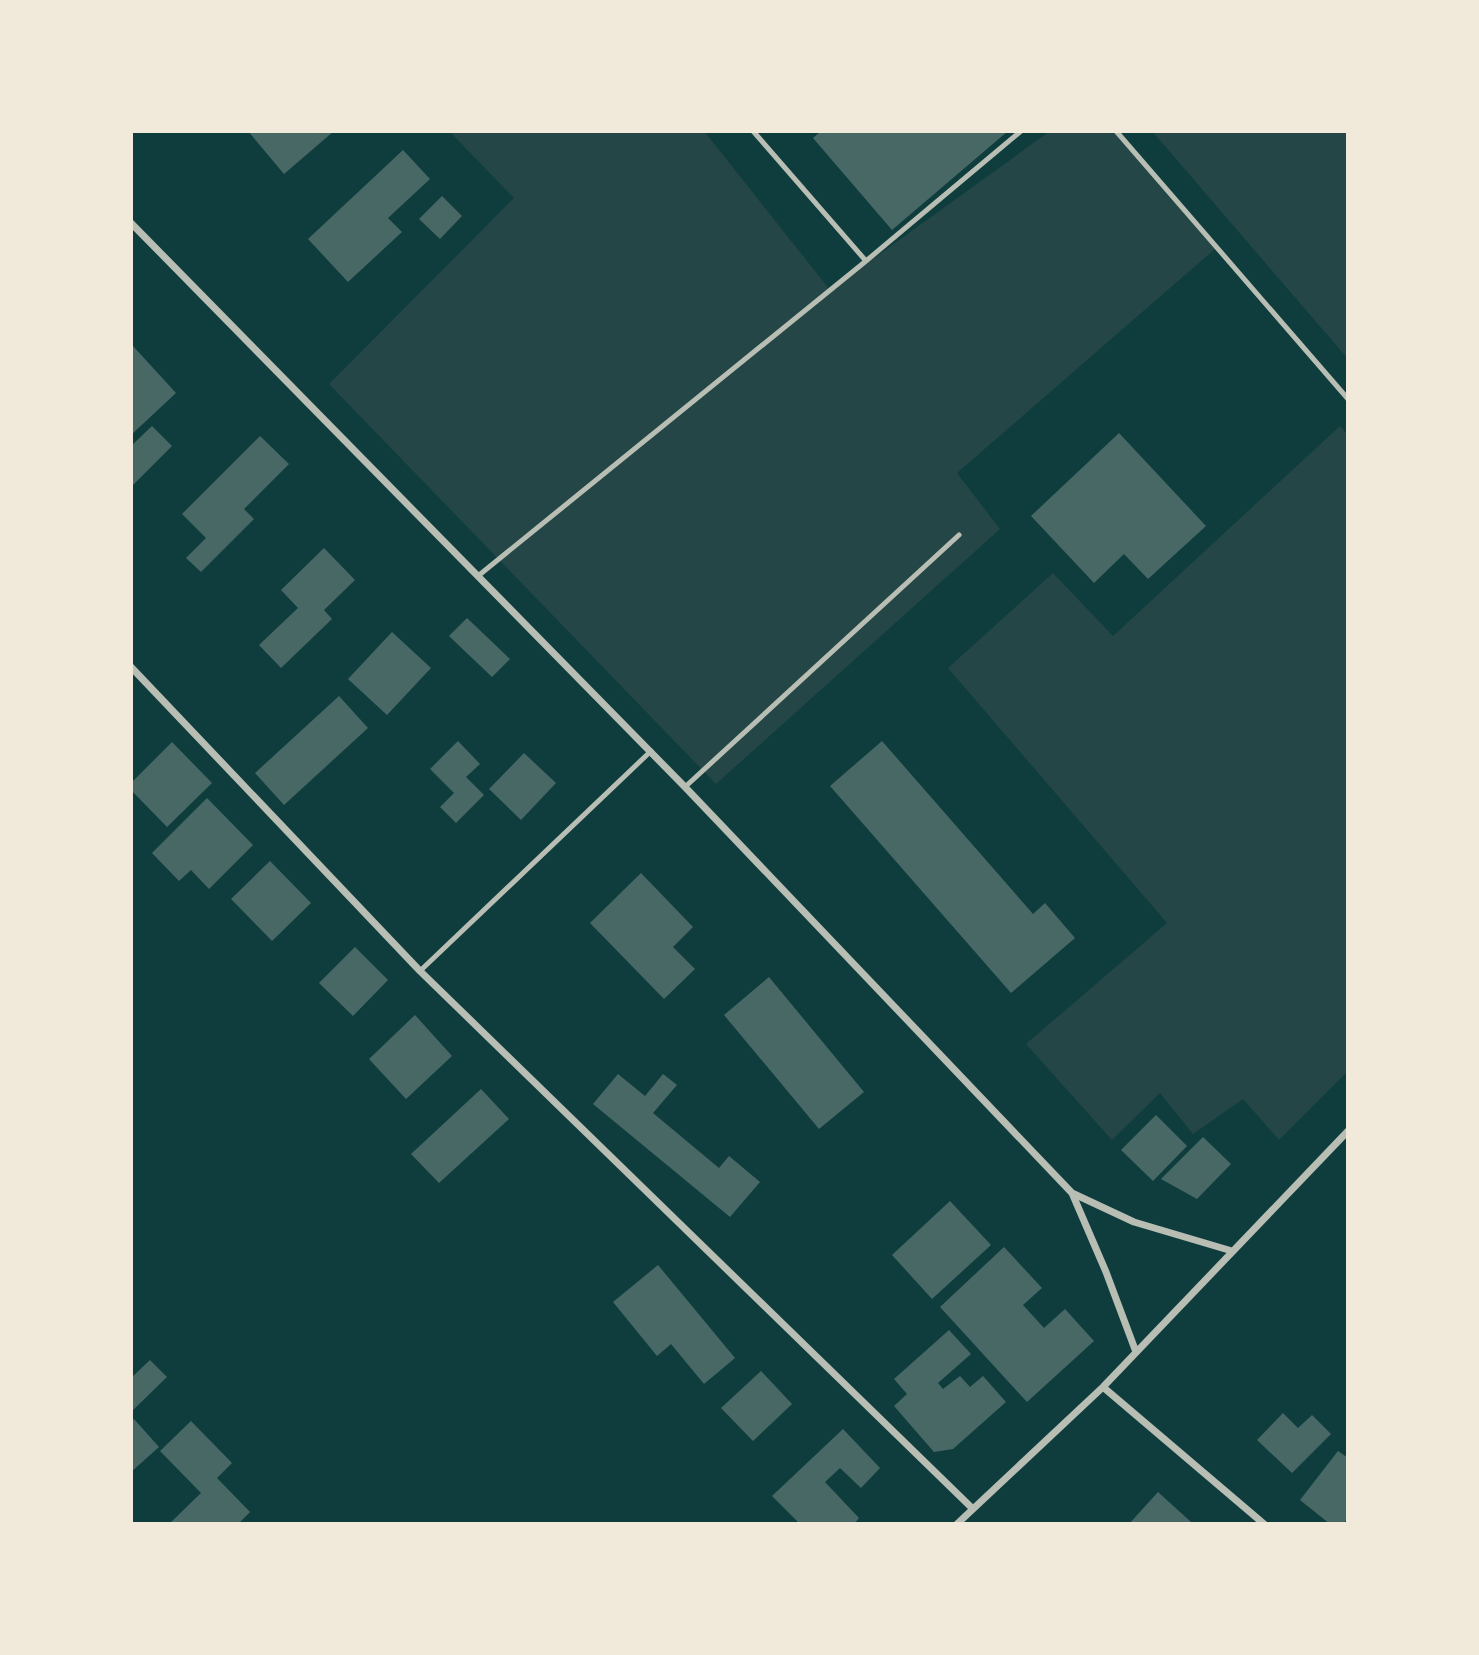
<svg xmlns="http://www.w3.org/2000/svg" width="1479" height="1655" font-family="'PT Sans Narrow',sans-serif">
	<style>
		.green { fill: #244646 }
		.building { fill: #486865 }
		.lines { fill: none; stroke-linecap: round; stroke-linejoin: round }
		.service { stroke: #b8beb3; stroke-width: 5 }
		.minor { stroke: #b8beb3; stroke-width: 7 }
	</style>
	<rect width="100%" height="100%" fill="#0f3d3e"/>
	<path class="green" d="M449 131H704L830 290 1050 131H1116L1216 248 957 473 1000 529 716 784 329 384 514 198Z
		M1152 131H1348V359Z
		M1340 426 1348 435V1071L1279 1140 1243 1099 1193 1134 1160 1093 1112 1140 1026 1044 1167 923 948 668 1053 573 1113 636Z"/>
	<path class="building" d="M248 131H334L284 174Z
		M821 131H1008L892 230 813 138Z
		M403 150 430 179 388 218 402 232 348 282 308 239Z
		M442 196 462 216 440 239 419 219Z
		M133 346 176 393 131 435V348Z
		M152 426 172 446 131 487V446Z
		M1119 433 1206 526 1148 579 1124 554 1094 583 1031 516Z
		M260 436 289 464 244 509 254 519 201 572 186 558 206 538 182 514Z
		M324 548 355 580 324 610 332 619 281 668 259 645 298 608 281 590Z
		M467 618 510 659 492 677 449 636Z
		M392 632 431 668 387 715 348 679Z
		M339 696 368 728 284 805 255 773Z
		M458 741 480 764 466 777 484 795 456 823 440 807 454 793 430 769Z
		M882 741 1033 914 1045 903 1075 938 1011 993 830 786Z
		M172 742 212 783 167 827 131 790V783Z
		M524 753 556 783 521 820 489 789Z
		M207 798 253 845 209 889 191 870 179 881 152 853Z
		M270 861 311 903 272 941 231 899Z
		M641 873 693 927 673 947 695 969 664 999 590 923Z
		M355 947 388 980 353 1016 319 983Z
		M769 977 864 1092 819 1129 724 1015Z
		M415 1015 452 1056 406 1099 369 1059Z
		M618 1074 645 1096 663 1074 677 1085 653 1113 719 1168 729 1156 760 1182 730 1217 593 1104Z
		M481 1089 509 1119 439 1183 411 1154Z
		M1156 1115 1187 1146 1153 1181 1121 1150Z
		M1203 1137 1231 1164 1197 1199 1161 1179Z
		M950 1201 991 1245 932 1299 892 1255Z
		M1004 1247 1042 1288 1023 1305 1044 1328 1065 1309 1094 1341 1027 1402 940 1307Z
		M658 1265 735 1358 704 1384 671 1344 657 1356 613 1302Z
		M949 1330 971 1354 938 1383 943 1389 960 1376 970 1387 983 1376 1006 1402 953 1449 934 1452 894 1406 907 1394 894 1379Z
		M150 1360 167 1377 131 1412V1378Z
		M761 1371 792 1404 753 1441 721 1408Z
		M1283 1413 1298 1428 1312 1415 1331 1434 1292 1473 1257 1440Z
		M134 1419 159 1447 131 1472V1422Z
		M191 1421 232 1463 217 1478 250 1512 238 1524H169L201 1493 160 1451Z
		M843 1429 880 1468 861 1488 840 1468 825 1482 859 1518 854 1524H800L772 1496Z
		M1338 1451 1348 1458V1518L1343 1524H1330L1300 1500Z
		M1158 1492 1191 1522 1190 1524H1129Z"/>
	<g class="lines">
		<path class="service" d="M753 131 866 261 1021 131
			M1116 131 1348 399
			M478 576 866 261
			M685 787 959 535
			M420 971 651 751"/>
		<path class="minor" d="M131 223 685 787 1072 1193 1106 1272 1136 1352
			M131 667 420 971 973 1509
			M1072 1193 1134 1222 1232 1251
			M1103 1387 1264 1524
			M957 1524 1103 1387 1348 1131"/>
	</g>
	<rect width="1479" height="1655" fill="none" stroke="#f1e9da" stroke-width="266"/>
</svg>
